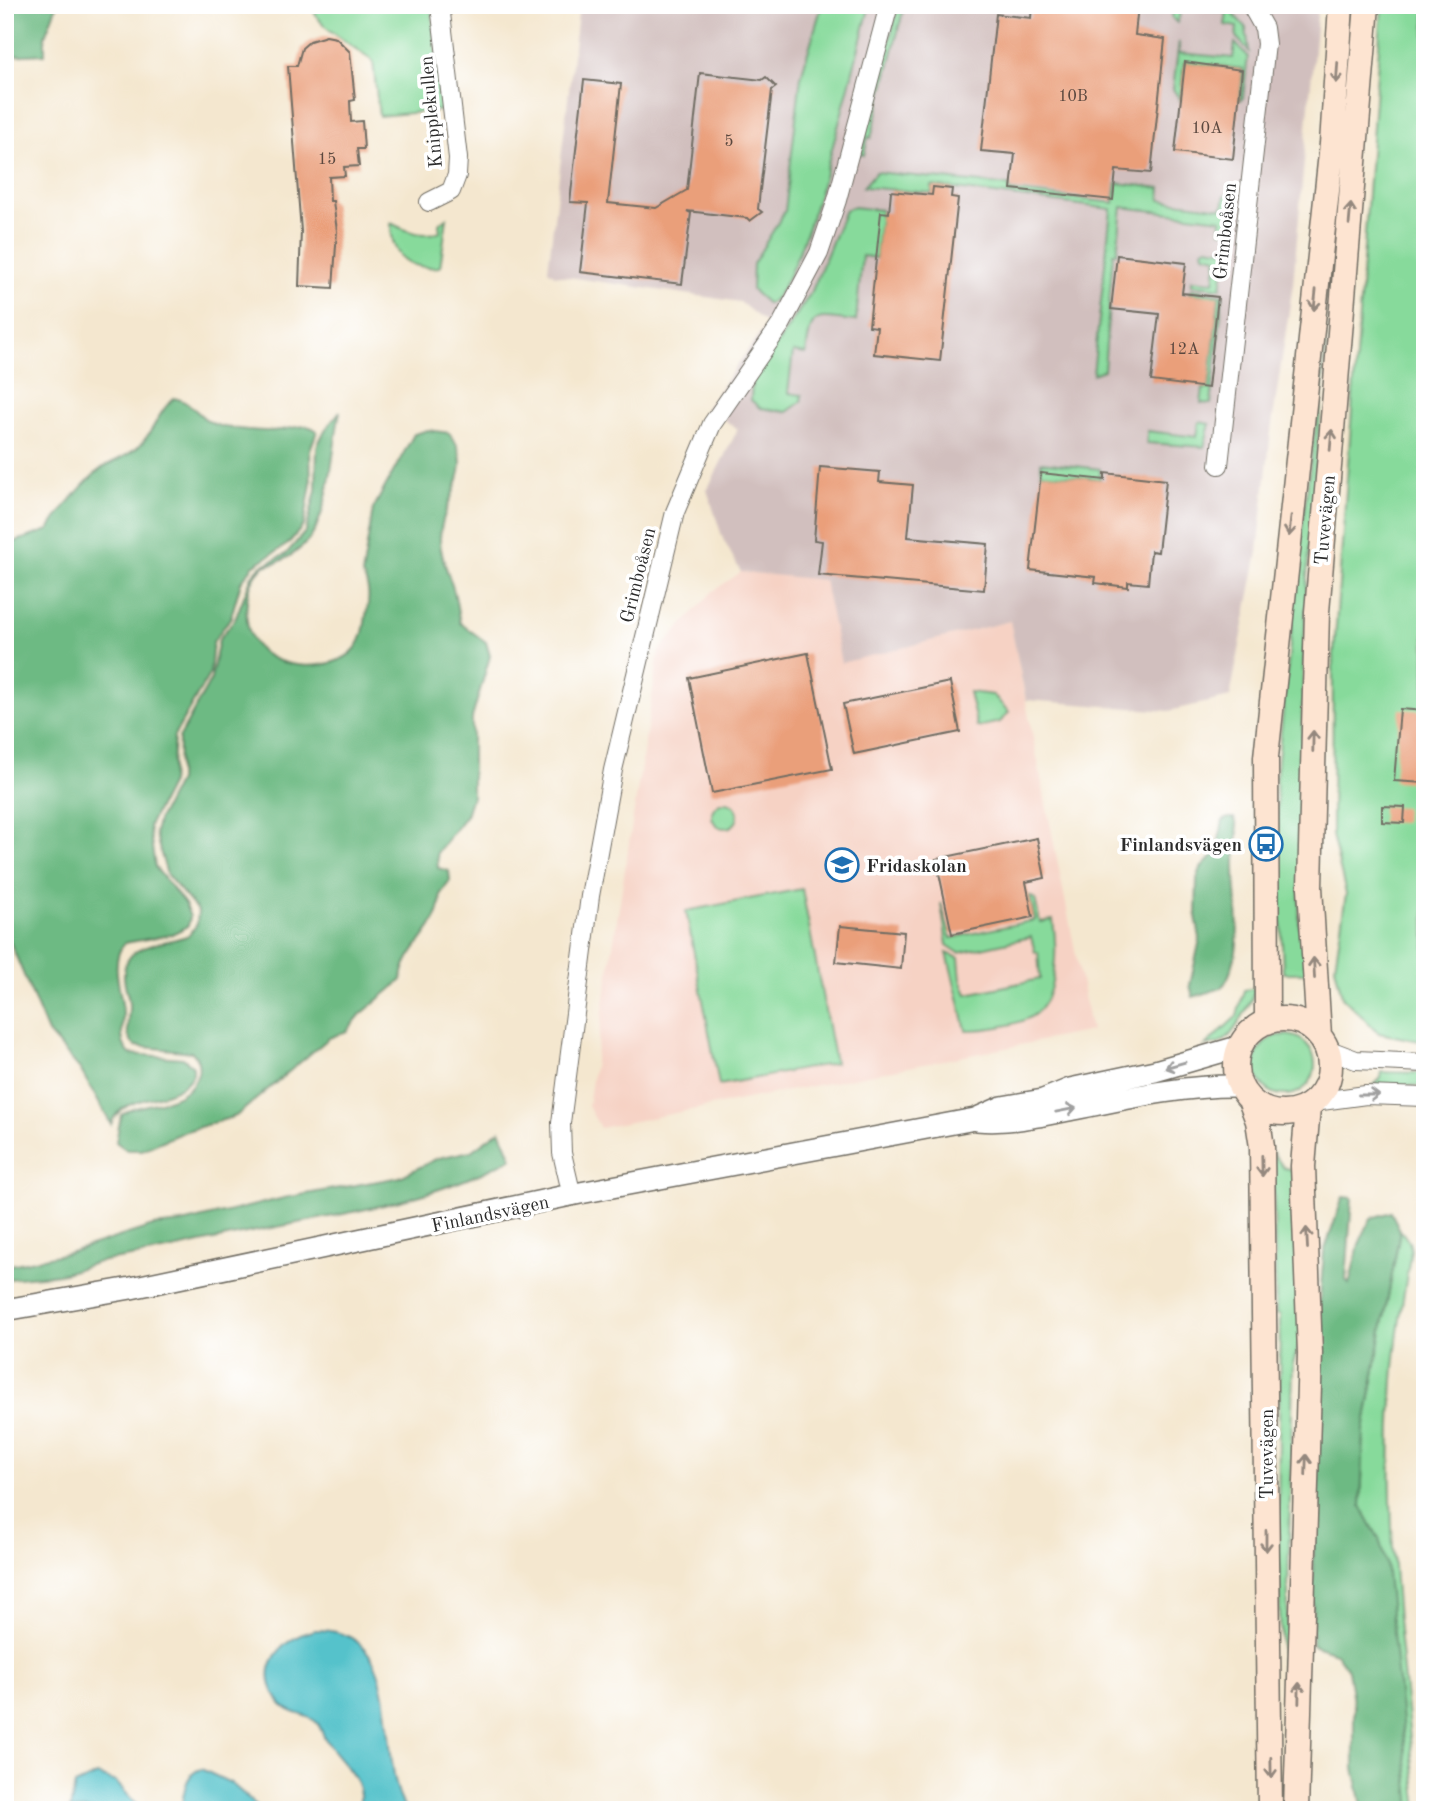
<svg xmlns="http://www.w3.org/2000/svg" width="1430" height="1815" font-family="'Old Standard TT',serif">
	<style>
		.built { fill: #f6d2c4 }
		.industrial { fill: #d1bfbe }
		.green { fill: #87da9b; stroke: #598263; stroke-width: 2 }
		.forest { fill: #6dba83; stroke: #4c7257; stroke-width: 2 }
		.water { fill: #54c2cb; stroke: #40767b; stroke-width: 2 }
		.building { fill: #ea9f7a }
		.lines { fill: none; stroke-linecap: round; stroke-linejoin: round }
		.minor-casing { stroke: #716d64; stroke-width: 20 }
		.tertiary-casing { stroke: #716d64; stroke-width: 24 }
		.secondary-casing { stroke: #716d64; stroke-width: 27 }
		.minor { stroke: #fff; stroke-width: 18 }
		.tertiary { stroke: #fff; stroke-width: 21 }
		.secondary { stroke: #fde4d1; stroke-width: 24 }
		.oneway { stroke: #94887e }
		.oneway2 { stroke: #a0a0a0 }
		.labels { text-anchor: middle; stroke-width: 7; stroke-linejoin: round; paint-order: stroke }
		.number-label { font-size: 16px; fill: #5b483f }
		.street-label { font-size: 19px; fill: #2b2b2b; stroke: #fff }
		.poi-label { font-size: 19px; font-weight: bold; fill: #2b2b2b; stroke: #fff; text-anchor: end }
	</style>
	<rect width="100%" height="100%" fill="#fff"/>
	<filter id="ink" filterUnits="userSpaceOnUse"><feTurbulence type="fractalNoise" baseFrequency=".0143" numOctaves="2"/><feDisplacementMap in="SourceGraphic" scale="14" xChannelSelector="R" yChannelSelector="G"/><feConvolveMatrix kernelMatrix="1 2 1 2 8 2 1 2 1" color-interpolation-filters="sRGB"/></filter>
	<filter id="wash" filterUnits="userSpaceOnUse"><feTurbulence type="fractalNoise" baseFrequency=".00686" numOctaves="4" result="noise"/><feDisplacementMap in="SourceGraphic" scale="28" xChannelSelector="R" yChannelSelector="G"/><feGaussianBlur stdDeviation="1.57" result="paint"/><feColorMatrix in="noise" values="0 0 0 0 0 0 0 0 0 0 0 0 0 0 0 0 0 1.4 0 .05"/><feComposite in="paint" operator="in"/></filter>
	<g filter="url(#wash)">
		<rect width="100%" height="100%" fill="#f4e7cf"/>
		<path class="built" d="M741 572 824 579 842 662 1010 621 1091 1031 600 1128 588 1106 659 651 712 592Z"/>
		<path class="industrial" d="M579 5H1318L1293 284 1271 431 1258 552 1230 697 1169 711 1026 700 1010 621 841 663 824 580 741 572 723 539 707 490 738 429 706 408 767 324 740 302 555 275 548 270Z"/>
		<path class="green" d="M312 5H431L443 110 379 116 373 61C355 46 315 27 312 5Z
			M822 5H870C857 51 803 289 768 304L752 290 753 264 785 211 801 76Z
			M899 5 904 7 871 138 868 137 864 155 860 154Z
			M1174 5 1227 7 1246 28 1249 51 1236 37 1237 27 1225 25 1227 12 1183 6 1177 23 1172 18Z
			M1382 5H1425V1042L1379 1033 1342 997 1335 966 1346 894 1332 835 1333 666Z
			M1179 42V53L1233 58 1235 43 1248 56 1243 98 1240 100 1243 69 1184 62 1180 100 1173 89Z
			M876 172 1009 186 1010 191 1114 203 1117 183 1161 188 1160 200 1223 208 1225 195 1234 196 1229 232 1220 231 1221 219 1122 207 1117 253H1113L1104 370 1093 374 1111 209 932 186V193L863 187Z
			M852 207 881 210 876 258 862 256 856 321C817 318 811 308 806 354L793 352 788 393 802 395 801 402 787 412 760 408 751 400 752 382 812 291 845 210Z
			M447 218 440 267C407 270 391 256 391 223 408 232 421 237 440 232L439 224Z
			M1207 247 1227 250 1221 288 1192 285V280L1214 282 1217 257 1204 254 1203 249Z
			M1192 289 1223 295 1211 404 1201 403 1203 389H1209L1219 297 1189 293Z
			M1326 345 1307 576 1303 673 1299 927 1309 973H1283L1276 779 1303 520Z
			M1199 422 1210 424 1204 447 1147 443V431L1197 437Z
			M1041 462 1100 469V479L1041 473Z
			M969 692 993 695 1009 712 1000 722 977 727Z
			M712 815a13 13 0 1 1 26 0a13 13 0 1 1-26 0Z
			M802 889 835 1063 719 1085 686 911Z
			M1030 896 1035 899 1040 922 1053 920C1057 946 1058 996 1035 1014 1020 1026 984 1030 966 1030L947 953 959 958 961 980 967 994 1040 979 1038 952H1035L1031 937 959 953 947 945 941 903 951 938 1035 920Z
			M1255 988C1253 1000 1233 1037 1222 1042 1218 1045 1210 1045 1205 1046L1237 1016 1244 990Z
			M1255 1065a30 30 0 1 1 60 0a30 30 0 1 1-60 0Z
			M1382 1072 1425 1073V1086L1374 1085 1381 1078Z
			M1273 1153 1284 1168 1298 1170 1303 1331 1293 1364 1286 1683 1282 1681 1278 1535 1280 1315 1276 1314Z
			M1400 1230 1409 1241 1411 1250C1403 1299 1394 1348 1392 1397 1385 1534 1403 1674 1418 1810H1411L1398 1699 1361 1506 1364 1431Z"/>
		<path class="forest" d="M5 5H57L45 36V54L5 56Z
			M174 398C199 403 197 425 231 428 245 430 267 432 281 430 294 428 308 422 317 431L310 450 311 484 304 525 288 544 253 566 241 582 231 617 213 642 210 673 174 736 171 783 149 826 155 867 185 904 190 917 188 926 170 935 125 943C108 960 122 992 123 1012 123 1027 118 1042 130 1054L183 1058 193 1066V1074C175 1106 123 1090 111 1124L80 1069 48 1033 5 930V545L49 530C57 514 87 479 102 468 115 460 128 457 139 446 154 432 158 411 174 398Z
			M340 411C332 451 332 495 314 532 308 544 291 557 278 562 274 564 266 564 263 567 244 583 242 622 254 642 270 671 334 673 354 650 363 640 364 629 366 616 369 600 371 588 362 575L373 509 414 434 428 430 449 433C480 470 441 498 440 539 440 559 451 577 455 596 457 605 458 614 460 623L486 642 490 656 472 718V796L466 815 437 853 438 868 449 871 450 881 440 895C445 926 403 949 402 980L360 1015 347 1031 329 1038 236 1116 183 1132 142 1150H127L116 1142 121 1115C139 1100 188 1108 198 1073 200 1064 198 1058 192 1052L135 1046C124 1036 128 1022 129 1009 130 997 124 987 124 976 123 941 166 945 189 935L197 924 198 911 167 875 155 833 158 820 178 781 179 738 211 679 219 639 235 619 252 576 261 566 286 554 306 531 316 490 317 446 325 430Z
			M1228 818H1234C1241 831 1236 847 1235 861 1234 904 1248 950 1222 988L1193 997 1190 985 1200 939 1196 916 1197 879 1201 868 1216 853 1223 821Z
			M500 1130 512 1158C434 1201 342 1214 256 1231 205 1241 156 1255 104 1261 91 1263 77 1270 64 1273 45 1277 24 1276 5 1280V1266L68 1253 153 1226 182 1223 284 1198 400 1177 438 1158 471 1151Z
			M1343 1197 1352 1198 1346 1280 1349 1284 1359 1244 1371 1218 1391 1212 1400 1230 1364 1430 1361 1506 1379 1539 1386 1563 1411 1810H1363L1354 1768V1707L1348 1670 1336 1653 1312 1645 1318 1321 1324 1252Z"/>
		<path class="water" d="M316 1630C412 1629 373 1755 406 1810H358C369 1780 338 1762 326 1740 322 1734 321 1726 315 1721 302 1712 288 1715 278 1700 255 1666 283 1637 316 1630Z
			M201 1769 231 1783 262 1810H183C182 1796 185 1773 201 1769Z
			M97 1775 116 1782 142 1810H70L75 1785Z"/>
		<g id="blocks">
			<path class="building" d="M1032 5H1138L1135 35 1165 39 1151 173 1116 170 1113 200 1011 189 1015 154 981 151 996 14 1031 18Z
				M326 36 336 38 350 52 355 100 350 101 351 122 362 121 364 149H357L359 166 344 167 345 176 329 177 330 201H333L337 231 333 288 299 286 301 231 288 66H297L302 48 310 41Z
				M1185 62 1242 70 1233 159 1175 152Z
				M700 73 762 80 766 77 776 87 772 90 760 190 758 209 762 212 750 221 747 218 687 211 691 213 682 284 580 272 588 203 570 202 584 80 621 84 608 203 656 208 687 190Z
				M933 187 952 189 951 197 958 198 940 361 874 354 877 327 869 326 881 212 889 213 891 191 932 195Z
				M1117 255 1186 263 1182 293 1218 297 1208 388 1151 381 1159 314 1111 309Z
				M820 467 880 472 879 482 913 485 908 537 988 544 984 590 818 575 822 541 814 540Z
				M1041 473 1105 480V473L1166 480 1158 552 1151 551 1148 584 1128 582V587L1095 583 1096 577 1030 570Z
				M808 653 832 769 712 793 689 678Z
				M950 682 960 732 854 754 843 704Z
				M1400 709 1425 711V783L1394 781Z
				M1382 806 1405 807 1404 823 1382 822Z
				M1037 838 1045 878 1026 882 1033 917 952 934 936 859Z
				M840 926 904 932 901 969 836 962Z"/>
		</g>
	</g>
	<g filter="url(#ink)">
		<use href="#blocks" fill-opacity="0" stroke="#716d64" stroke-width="2"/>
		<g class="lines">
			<defs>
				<path id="minor" d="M429 202 451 191 457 175 458 158 440 5
					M1219 465 1266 44 1264 28 1251 5
					M1327 1049 1356 1060 1425 1063
					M1314 1102 1366 1095 1425 1097
					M572 1196 562 1153 561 1123 590 896 613 770 675 512 712 424 782 323 819 253 837 200 889 5"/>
				<path id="tertiary" d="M977 1120C1012 1123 1044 1115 1079 1108 1132 1097 1186 1085 1240 1086
					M5 1310 131 1288 580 1193 975 1119 1002 1107 1043 1100 1070 1089 1155 1071 1241 1046"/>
				<path id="secondary" d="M1236 1066a47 47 0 1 1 94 0a47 47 0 1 1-94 0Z
					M1267 1022 1266 757 1332 144 1341 5
					M1319 1036 1310 887 1317 612 1367 5
					M1250 1100 1258 1121 1262 1147 1270 1810
					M1296 1810 1310 1353 1303 1166 1308 1107"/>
			</defs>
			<use href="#minor" class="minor-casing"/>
			<use href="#tertiary" class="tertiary-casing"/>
			<use href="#secondary" class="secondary-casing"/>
			<use href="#minor" class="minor"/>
			<use href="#tertiary" class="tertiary"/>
			<use href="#secondary" class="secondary"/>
		</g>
		<defs><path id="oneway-shaft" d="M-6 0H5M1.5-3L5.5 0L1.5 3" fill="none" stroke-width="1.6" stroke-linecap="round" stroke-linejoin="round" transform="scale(1.75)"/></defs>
		<g class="oneway">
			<use href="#oneway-shaft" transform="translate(1337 73) rotate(94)"/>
			<use href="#oneway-shaft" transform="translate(1350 214) rotate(-85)"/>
			<use href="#oneway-shaft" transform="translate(1315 300) rotate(96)"/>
			<use href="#oneway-shaft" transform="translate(1331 440) rotate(-85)"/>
			<use href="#oneway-shaft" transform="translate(1290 526) rotate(96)"/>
			<use href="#oneway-shaft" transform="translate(1313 741) rotate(-89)"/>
			<use href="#oneway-shaft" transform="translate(1314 968) rotate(-93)"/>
			<use href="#oneway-shaft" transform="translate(1262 1166) rotate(89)"/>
			<use href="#oneway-shaft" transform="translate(1307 1238) rotate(-93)"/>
			<use href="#oneway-shaft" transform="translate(1306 1465) rotate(-88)"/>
			<use href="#oneway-shaft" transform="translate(1266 1541) rotate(90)"/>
			<use href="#oneway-shaft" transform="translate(1299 1693) rotate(-89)"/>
			<use href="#oneway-shaft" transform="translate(1271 1768) rotate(89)"/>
		</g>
		<g class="oneway2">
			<use href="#oneway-shaft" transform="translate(1175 1065) rotate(164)"/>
			<use href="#oneway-shaft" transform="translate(1369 1095)"/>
			<use href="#oneway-shaft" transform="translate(1066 1110) rotate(-11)"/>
		</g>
	</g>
	<defs>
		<symbol id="bus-ring" viewBox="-11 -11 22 22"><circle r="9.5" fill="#fff" stroke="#1f6fb2" stroke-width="1.5"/><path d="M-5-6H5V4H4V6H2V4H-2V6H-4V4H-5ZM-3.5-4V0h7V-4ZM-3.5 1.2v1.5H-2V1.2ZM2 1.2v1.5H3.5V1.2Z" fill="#1f6fb2"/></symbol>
		<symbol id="school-ring" viewBox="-11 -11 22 22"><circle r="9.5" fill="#fff" stroke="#1f6fb2" stroke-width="1.5"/><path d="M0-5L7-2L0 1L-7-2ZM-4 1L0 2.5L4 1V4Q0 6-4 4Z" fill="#1f6fb2"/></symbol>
	</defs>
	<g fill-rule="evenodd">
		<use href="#bus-ring" x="1247" y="825" width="38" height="38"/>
		<use href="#school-ring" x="823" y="846" width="38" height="38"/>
	</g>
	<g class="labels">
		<g class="number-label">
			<text x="1073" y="101">10B</text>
			<text x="1207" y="133">10A</text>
			<text x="729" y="146">5</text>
			<text x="327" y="164">15</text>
			<text x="1184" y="354">12A</text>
		</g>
		<g class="street-label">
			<text transform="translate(430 112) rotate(-95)" y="7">Knipplekullen</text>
			<text transform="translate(1224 231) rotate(-84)" y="7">Grimboåsen</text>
			<text transform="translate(1324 520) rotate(-85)" y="7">Tuvevägen</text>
			<text transform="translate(637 575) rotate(-76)" y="7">Grimboåsen</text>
			<text transform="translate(490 1213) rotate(-12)" y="7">Finlandsvägen</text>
			<text transform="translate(1266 1454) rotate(-90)" y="7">Tuvevägen</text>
		</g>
		<g class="poi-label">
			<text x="1242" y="851">Finlandsvägen</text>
			<text x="866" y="872" text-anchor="start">Fridaskolan</text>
		</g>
	</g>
	<rect width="1430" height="1815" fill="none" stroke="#fff" stroke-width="28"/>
</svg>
